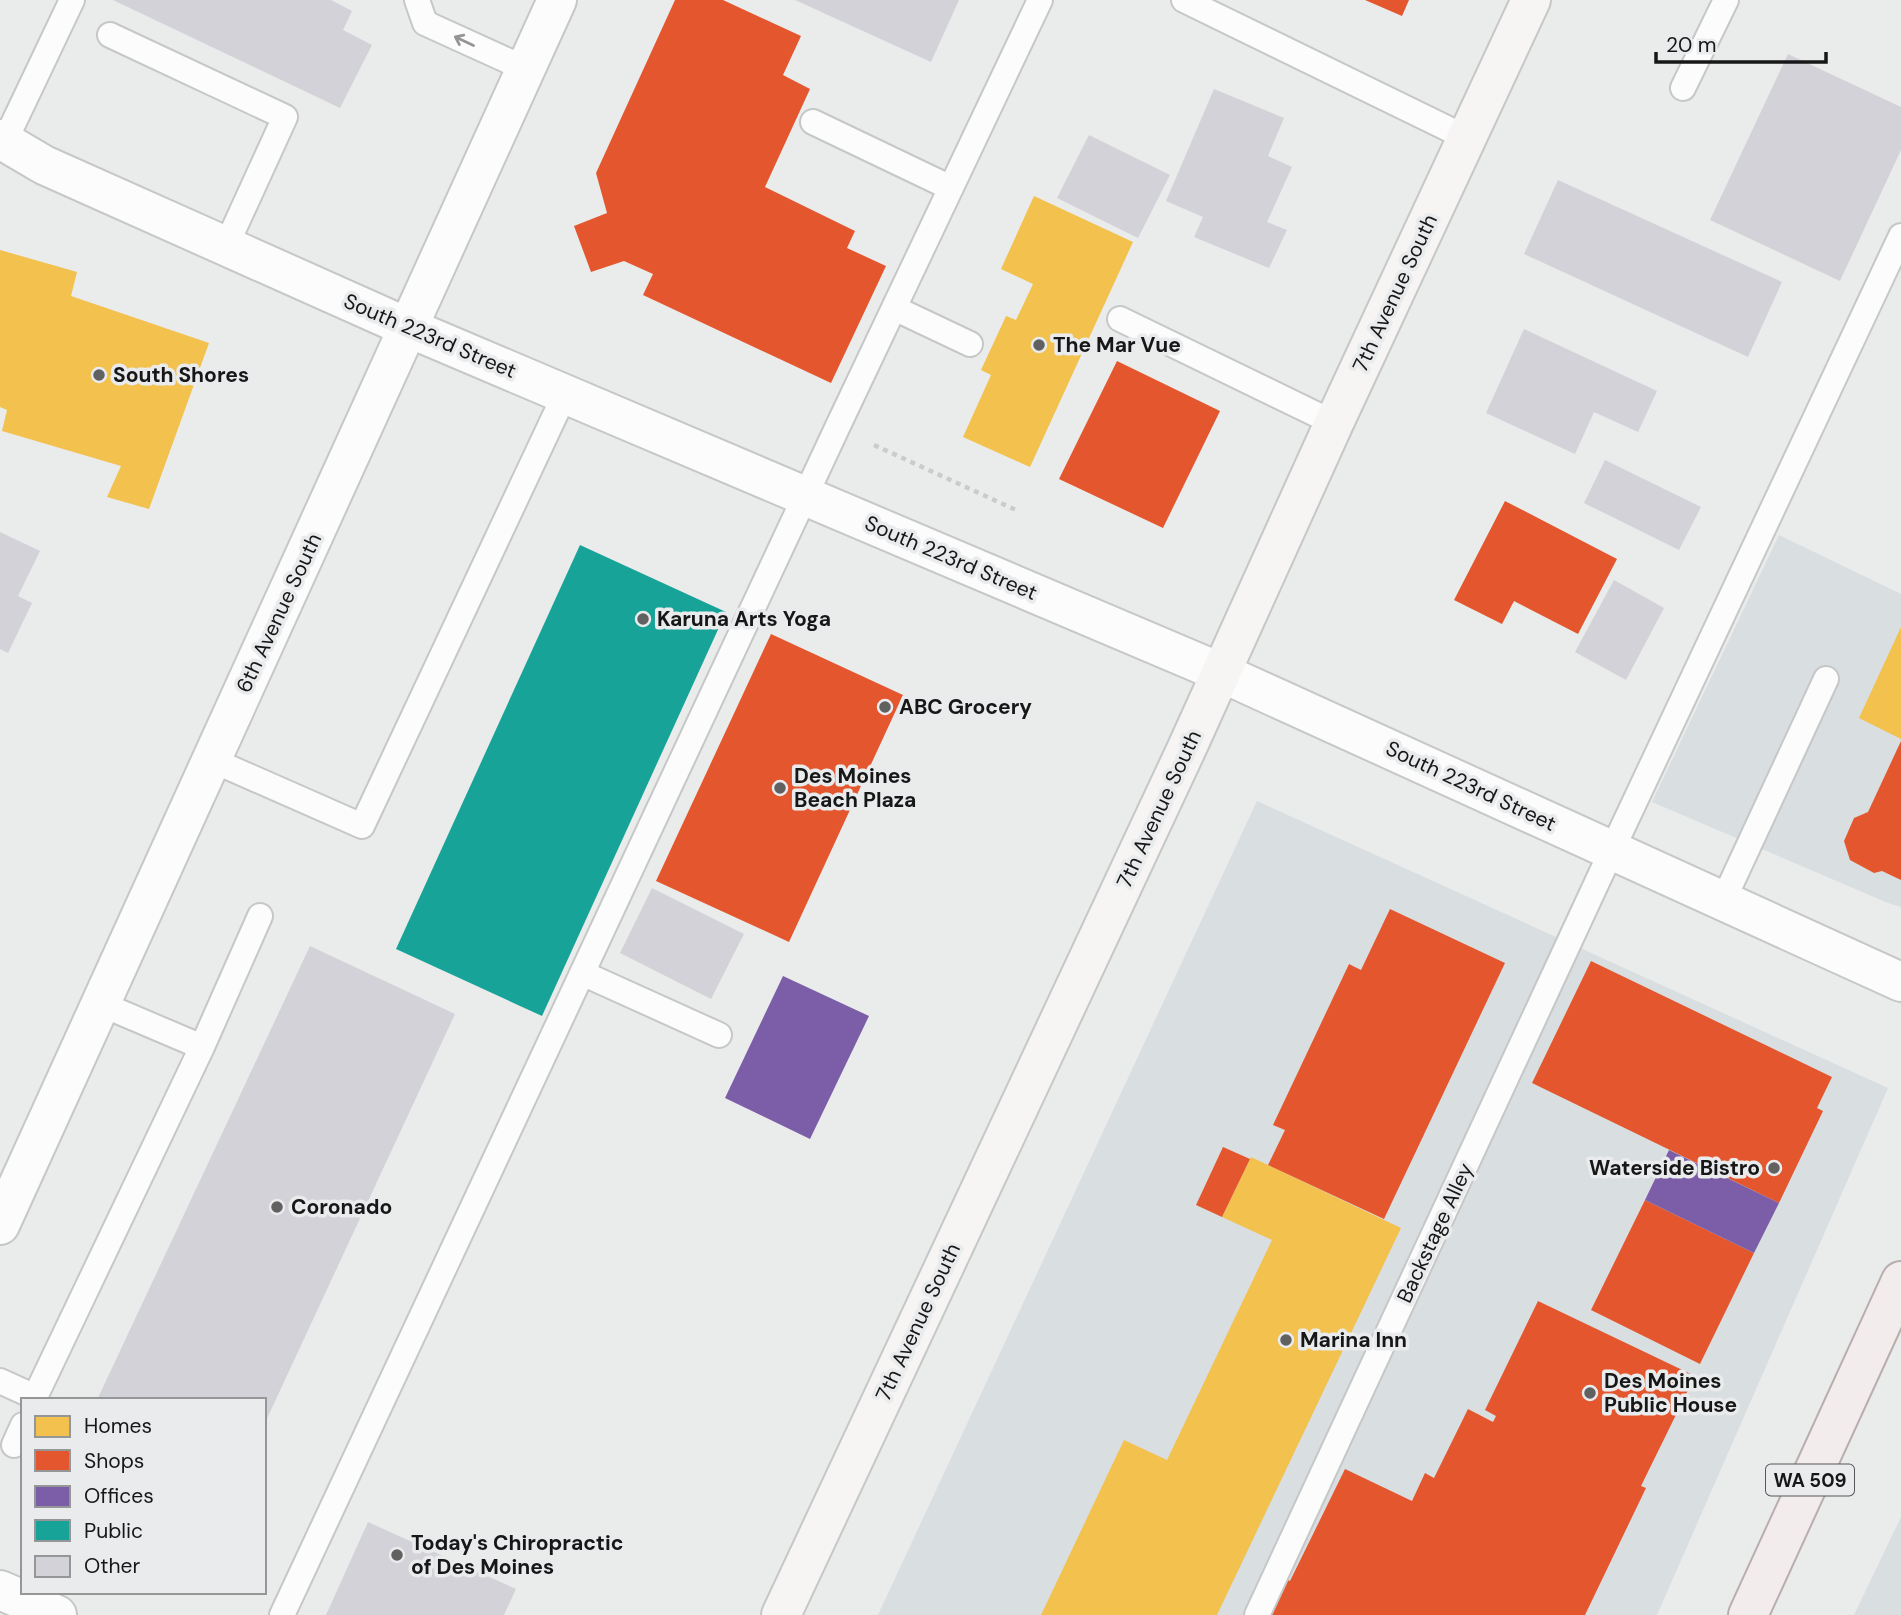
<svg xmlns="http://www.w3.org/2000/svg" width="1901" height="1615" font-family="'DM Sans',sans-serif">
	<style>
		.built { fill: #d9dee1 }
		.homes { fill: #f2c14e }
		.shops { fill: #e4572e }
		.offices { fill: #7b5ea7 }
		.public { fill: #17a398 }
		.building { fill: #d3d2d8 }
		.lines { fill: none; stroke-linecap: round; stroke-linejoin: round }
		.service-casing { stroke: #c6c7c7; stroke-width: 28 }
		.minor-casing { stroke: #c6c7c7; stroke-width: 42 }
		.tertiary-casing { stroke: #c6c7c7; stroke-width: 42 }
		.secondary-casing { stroke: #c6c7c7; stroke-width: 42 }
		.primary-casing { stroke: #b9adae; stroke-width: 42 }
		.path { stroke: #cacbcb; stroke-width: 4.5; stroke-dasharray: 5 5; stroke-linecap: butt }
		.service { stroke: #fcfcfc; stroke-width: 24 }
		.minor { stroke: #fcfcfc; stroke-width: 38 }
		.tertiary { stroke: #fcfcfc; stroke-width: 38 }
		.secondary { stroke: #f7f4f4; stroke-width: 38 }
		.primary { stroke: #f3eced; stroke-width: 38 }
		.oneway { stroke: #959595 }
		.poi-dot { fill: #616162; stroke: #e9ebec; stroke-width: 2.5 }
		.labels { text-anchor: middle; stroke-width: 7; stroke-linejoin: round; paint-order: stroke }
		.shield { fill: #e9ebec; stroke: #565758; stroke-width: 2 }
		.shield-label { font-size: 19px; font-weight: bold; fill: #171718 }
		.street-label { font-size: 21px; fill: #171718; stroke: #e9ebec }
		.poi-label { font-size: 21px; font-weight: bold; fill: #171718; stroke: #e9ebec; text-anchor: start }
	</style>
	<rect width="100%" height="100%" fill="#eaebeb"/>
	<path class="built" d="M1779 535 1901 594V907L1888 903 1652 802Z
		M1257 801 1888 1088 1657 1615H878Z
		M1901 1517V1615H1854Z"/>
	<path class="homes" d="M1034 196 1133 242 1030 467 963 437 991 375 981 370 1006 316 1016 320 1033 284 1001 269Z
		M0 250 77 272 71 296 209 343 149 509 107 497 121 466 2 431 7 410 0 407Z
		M1901 627V739L1859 718Z
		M1251 1157 1401 1228 1217 1615H1041L1124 1440 1167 1460 1272 1240 1222 1217Z"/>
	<path class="shops" d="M675 0H723L801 36 783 75 810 89 765 187 855 231 847 248 886 266 831 383 643 295 653 274 624 261 591 272 574 226 607 213 596 173Z
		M1365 0H1409L1402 16Z
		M1117 361 1220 411 1163 528 1059 479Z
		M1505 501 1617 559 1578 634 1514 601 1502 624 1454 600Z
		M771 634 903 695 789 942 656 881Z
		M1901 741V880L1882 871 1874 873 1850 860 1844 841 1854 818 1868 812Z
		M1390 909 1505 963 1384 1219 1268 1165 1285 1130 1273 1125 1349 964 1361 970Z
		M1591 961 1832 1077 1817 1108 1823 1111 1779 1203 1532 1083Z
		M1223 1147 1250 1159 1222 1217 1196 1205Z
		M1645 1200 1754 1253 1700 1364 1591 1310Z
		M1538 1301 1695 1376 1641 1486 1646 1488 1585 1615H1261L1280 1576 1290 1581 1345 1469 1412 1501 1425 1473 1434 1478 1468 1409 1493 1422 1496 1416 1485 1410Z"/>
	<path class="offices" d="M783 976 869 1016 810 1139 725 1098Z
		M1669 1150 1779 1203 1754 1253 1645 1200Z"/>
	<path class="public" d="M580 545 726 612 542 1016 396 949Z"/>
	<path class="building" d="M113 0H331L352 11 343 30 372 45 340 108Z
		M795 0H959L931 62Z
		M1788 54 1901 107V150L1840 281 1710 220Z
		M1214 89 1284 118 1268 156 1292 167 1267 222 1287 230 1269 268 1194 237 1203 217 1166 201Z
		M1089 135 1170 175 1138 238 1057 198Z
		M1558 180 1782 282 1748 357 1524 254Z
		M1524 329 1657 391 1638 432 1594 412 1575 454 1486 413Z
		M1605 460 1701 507 1679 550 1584 503Z
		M0 532 40 551 18 596 32 603 8 653 0 649Z
		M1614 580 1664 608 1626 680 1575 652Z
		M652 888 744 934 711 999 620 953Z
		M310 946 455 1014 264 1425V1400H97Z
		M368 1522 516 1589 504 1615H326Z"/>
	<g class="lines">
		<defs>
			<path id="service" d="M417 0 425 23 526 69
				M1184 0 1467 138
				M110 35 285 117 226 246
				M1683 88 1726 0
				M813 122 951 188
				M4 143 72 0
				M894 308 970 344
				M1120 319 1334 423
				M212 760 362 826 565 394
				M1723 901 1826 679
				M582 973 719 1035
				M202 1047 260 916
				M0 1381 35 1397 202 1047 101 1004
				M14 1445 23 1425
				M282 1615 837 428 1040 0
				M1257 1615 1612 850 1901 236"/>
			<path id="minor" d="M0 139 44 165 409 328 1222 673
				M0 1225 557 0
				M0 1590 57 1615"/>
			<path id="tertiary" d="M1222 673 1901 982"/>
			<path id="secondary" d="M781 1615 1186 750 1334 423 1531 0"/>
			<path id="primary" d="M1748 1615 1901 1281"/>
		</defs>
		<use href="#service" class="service-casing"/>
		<use href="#minor" class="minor-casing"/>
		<use href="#tertiary" class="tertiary-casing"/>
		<use href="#secondary" class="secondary-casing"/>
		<use href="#primary" class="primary-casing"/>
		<path class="path" d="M874 445 1016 510"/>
		<use href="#service" class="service"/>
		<use href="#minor" class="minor"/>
		<use href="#tertiary" class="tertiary"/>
		<use href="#secondary" class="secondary"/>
		<use href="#primary" class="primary"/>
	</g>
	<defs><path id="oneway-shaft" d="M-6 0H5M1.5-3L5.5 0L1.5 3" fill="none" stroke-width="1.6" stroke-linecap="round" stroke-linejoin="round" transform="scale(1.75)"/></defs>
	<use class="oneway" href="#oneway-shaft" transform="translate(464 41) rotate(-155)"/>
	<g class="poi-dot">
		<circle cx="1039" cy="345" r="7"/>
		<circle cx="99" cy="375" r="7"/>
		<circle cx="643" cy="619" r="7"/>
		<circle cx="885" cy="707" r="7"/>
		<circle cx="780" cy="788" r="7"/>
		<circle cx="1774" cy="1168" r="7"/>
		<circle cx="277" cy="1207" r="7"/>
		<circle cx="1286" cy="1340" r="7"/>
		<circle cx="1590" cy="1393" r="7"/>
		<circle cx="397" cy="1555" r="7"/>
	</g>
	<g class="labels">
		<rect class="shield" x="1766" y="1464.5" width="88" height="31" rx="5"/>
		<g class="shield-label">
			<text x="1810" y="1487">WA 509</text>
		</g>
		<g class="street-label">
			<text transform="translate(1395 293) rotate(-65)" y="7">7th Avenue South</text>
			<text transform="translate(430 336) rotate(23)" y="7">South 223rd Street</text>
			<text transform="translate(951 558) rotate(23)" y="7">South 223rd Street</text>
			<text transform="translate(279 613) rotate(-65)" y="7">6th Avenue South</text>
			<text transform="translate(1471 786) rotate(25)" y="7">South 223rd Street</text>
			<text transform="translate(1159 809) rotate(-65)" y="7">7th Avenue South</text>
			<text transform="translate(1435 1233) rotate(-65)" y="7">Backstage Alley</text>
			<text transform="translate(918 1322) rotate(-65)" y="7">7th Avenue South</text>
		</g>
		<g class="poi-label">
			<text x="1053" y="352">The Mar Vue</text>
			<text x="113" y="382">South Shores</text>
			<text x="657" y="626">Karuna Arts Yoga</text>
			<text x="899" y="714">ABC Grocery</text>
			<text x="794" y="783">Des Moines<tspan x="794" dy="24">Beach Plaza</tspan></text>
			<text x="1760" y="1175" text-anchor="end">Waterside Bistro</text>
			<text x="291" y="1214">Coronado</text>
			<text x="1300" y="1347">Marina Inn</text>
			<text x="1604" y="1388">Des Moines<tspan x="1604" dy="24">Public House</tspan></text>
			<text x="411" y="1550">Today's Chiropractic<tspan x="411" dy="24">of Des Moines</tspan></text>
		</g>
	</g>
	<rect x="21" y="1398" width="245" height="196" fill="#e9ebec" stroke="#959697" stroke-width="2"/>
	<rect x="35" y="1416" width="35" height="21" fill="#f2c14e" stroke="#959697" stroke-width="2"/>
	<text x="84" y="1433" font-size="21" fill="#171718">Homes</text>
	<rect x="35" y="1450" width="35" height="21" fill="#e4572e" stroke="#959697" stroke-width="2"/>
	<text x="84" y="1468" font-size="21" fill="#171718">Shops</text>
	<rect x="35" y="1486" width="35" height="21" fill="#7b5ea7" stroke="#959697" stroke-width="2"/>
	<text x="84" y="1503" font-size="21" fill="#171718">Offices</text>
	<rect x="35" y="1520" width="35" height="21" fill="#17a398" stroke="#959697" stroke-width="2"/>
	<text x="84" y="1538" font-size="21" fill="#171718">Public</text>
	<rect x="35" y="1556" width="35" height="21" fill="#d3d2d8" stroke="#959697" stroke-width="2"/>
	<text x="84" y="1573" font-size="21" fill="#171718">Other</text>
	<path d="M1656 52v10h170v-10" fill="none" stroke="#171718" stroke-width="3.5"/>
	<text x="1666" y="52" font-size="21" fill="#171718" stroke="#e9ebec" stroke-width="5" paint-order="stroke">20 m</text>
</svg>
